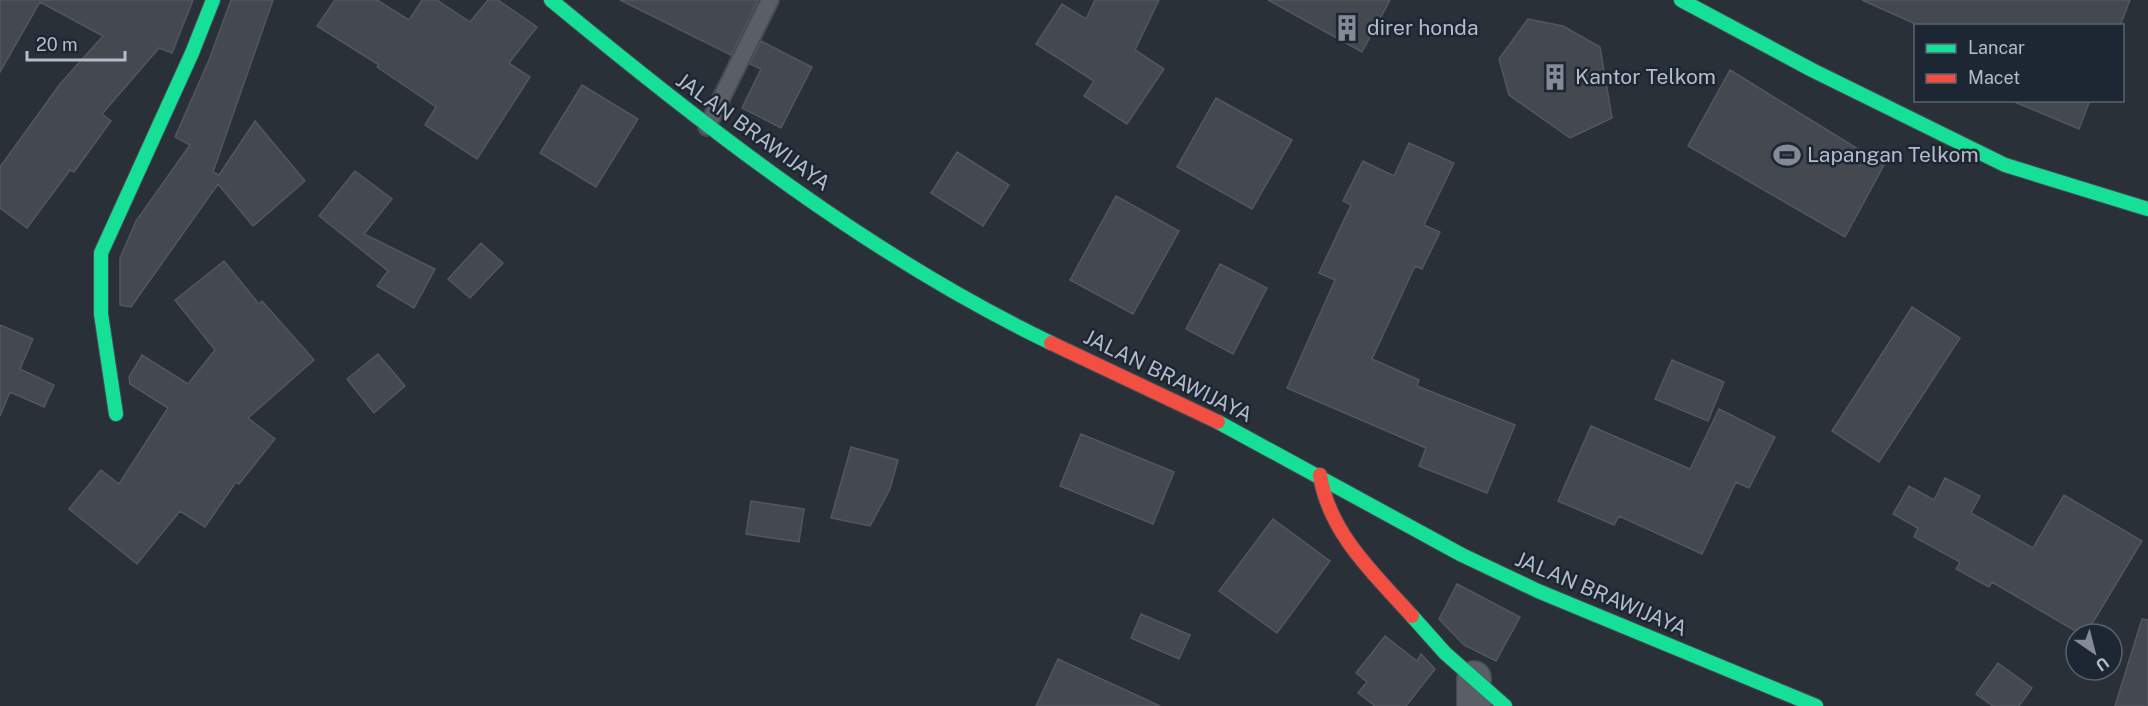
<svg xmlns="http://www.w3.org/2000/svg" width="2148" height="706" font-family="'Public Sans',sans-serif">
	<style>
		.building { fill: #444950; stroke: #52575f; stroke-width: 1.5 }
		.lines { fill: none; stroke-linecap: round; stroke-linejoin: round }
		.lane-casing { stroke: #484c53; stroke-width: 20 }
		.street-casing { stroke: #484c53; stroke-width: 36 }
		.fast-casing { stroke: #484c53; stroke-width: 16 }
		.jam-casing { stroke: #484c53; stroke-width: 16 }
		.lane { stroke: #5a5e66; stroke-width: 16 }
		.street { stroke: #5a5e66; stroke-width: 33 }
		.fast { stroke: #16e098; stroke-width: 14 }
		.jam { stroke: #f24e42; stroke-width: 14 }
		.labels { text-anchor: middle; stroke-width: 5; stroke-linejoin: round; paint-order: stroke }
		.poi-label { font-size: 21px; fill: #b4bcc9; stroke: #1d2633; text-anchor: start }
		.street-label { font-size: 21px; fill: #b4bcc9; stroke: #1d2633 }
	</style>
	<rect width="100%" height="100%" fill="#2a3038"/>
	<path class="building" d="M0 0H193L172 53 159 48 102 114 111 121 74 172 70 170 27 228 0 208V167L60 84 103 36 40 2 0 72Z
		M231 0H273L213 172 219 175 255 121 305 181 253 226 218 184 131 307 120 305V258L136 221 190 145 175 137 209 60Z
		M335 0H377L409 20 422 0H437L470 22 488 0H498L537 27 509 63 530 77 477 159 425 125 436 107 377 67 379 65 317 26Z
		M620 0H758L731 55Z
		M1095 0H1159L1135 50 1164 69 1127 124 1084 96 1094 81 1036 44 1062 4 1086 19Z
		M1268 0H1390L1362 52Z
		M1862 0H2130L2120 26H1920Z
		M1528 19 1563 26 1600 47 1612 118 1570 138 1509 95 1499 59Z
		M761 41 812 67 781 128 742 108 761 69 750 64Z
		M1730 70 1884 165 1845 237 1688 146Z
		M582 85 638 119 596 187 540 153Z
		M1216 98 1292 140 1252 209 1177 167Z
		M2010 100H2090L2079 129Z
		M1409 143 1454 163 1424 225 1440 232 1422 269 1415 266 1372 359 1419 380 1417 386 1515 425 1487 493 1419 466 1426 448 1287 388 1335 280 1319 273 1351 205 1343 201 1363 161 1394 176Z
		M957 152 1009 185 983 226 931 193Z
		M355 171 392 199 364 234 435 269 414 308 377 286 388 271 319 216Z
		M1116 196 1179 231 1133 314 1070 280Z
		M481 243 503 263 470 298 448 279Z
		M224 261 259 304 262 301 314 360 248 418 275 439 239 484 236 482 205 527 180 511 137 564 69 509 101 470 119 484 168 408 130 384 129 377 142 355 188 384 215 350 175 300Z
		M1220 264 1267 288 1233 354 1186 329Z
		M1912 307 1960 338 1879 462 1832 431Z
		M0 325 33 339 20 369 54 385 44 407 10 392 0 416Z
		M378 354 405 386 374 413 347 379Z
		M1672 360 1724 382 1708 421 1655 399Z
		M1719 409 1775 437 1749 488 1736 482 1702 554 1619 516 1614 525 1558 501 1591 426 1690 469Z
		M1081 434 1174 472 1153 524 1060 486Z
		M851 447 898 460 890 489 870 526 831 518Z
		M1945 478 1980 496 1971 513 2033 548 2064 495 2142 541 2087 632H2077L1992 582 1989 587 1956 569 1960 562 1914 537 1918 528 1893 514 1909 486 1934 500Z
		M751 501 804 509 799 542 746 534Z
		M1273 519 1330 561 1277 633 1219 591Z
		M1457 584 1520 617 1496 661 1464 645 1439 619Z
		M1141 614 1190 635 1179 659 1131 638Z
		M2142 619 2148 620V706H2115Z
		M1385 636 1417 661 1421 654 1435 669 1406 706H1375L1358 693 1367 682 1356 673Z
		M1058 659 1160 706H1036Z
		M1998 663 2032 688 2019 706H1993L1976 694Z"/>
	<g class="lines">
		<defs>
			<path id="lane" d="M707 127 770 0"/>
			<path id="street" d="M1474 706V678"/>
			<path id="fast" d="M551 0C706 128 868 255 1051 343
				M1681 0 1812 70 2005 165 2148 209
				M116 414 101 314V253L192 53 213 0
				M1218 422 1462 555 1538 591 1816 706
				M1412 616 1445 653 1505 706"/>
			<path id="jam" d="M1051 343 1218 422
				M1320 475C1329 533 1374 574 1412 616"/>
		</defs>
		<use href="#lane" class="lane-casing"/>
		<use href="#street" class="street-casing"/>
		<use href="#fast" class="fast-casing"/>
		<use href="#jam" class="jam-casing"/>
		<use href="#lane" class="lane"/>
		<use href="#street" class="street"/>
		<use href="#fast" class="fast"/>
		<use href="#jam" class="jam"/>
	</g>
	<defs>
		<symbol id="building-bare" viewBox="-9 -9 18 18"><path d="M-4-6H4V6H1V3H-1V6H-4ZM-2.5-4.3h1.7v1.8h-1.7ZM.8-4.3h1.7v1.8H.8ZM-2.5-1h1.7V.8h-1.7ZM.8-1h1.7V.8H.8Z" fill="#848b96" stroke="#1d2633" stroke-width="2.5" paint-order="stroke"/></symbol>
		<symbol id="stadium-bare" viewBox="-9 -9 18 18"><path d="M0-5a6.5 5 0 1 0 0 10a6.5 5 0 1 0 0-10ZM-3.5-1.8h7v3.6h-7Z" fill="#848b96" stroke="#1d2633" stroke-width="2.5" paint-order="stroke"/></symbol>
	</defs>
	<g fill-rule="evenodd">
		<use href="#building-bare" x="1328" y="9" width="38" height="38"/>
		<use href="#building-bare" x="1536" y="58" width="38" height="38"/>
		<use href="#stadium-bare" x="1768" y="136" width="38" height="38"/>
	</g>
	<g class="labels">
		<g class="poi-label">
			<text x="1367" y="35">direr honda</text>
			<text x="1575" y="84">Kantor Telkom</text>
			<text x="1807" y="162">Lapangan Telkom</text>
		</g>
		<g class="street-label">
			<text transform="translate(753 132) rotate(36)" y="7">JALAN BRAWIJAYA</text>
			<text transform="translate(1168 376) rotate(26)" y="7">JALAN BRAWIJAYA</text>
			<text transform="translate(1601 594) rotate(23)" y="7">JALAN BRAWIJAYA</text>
		</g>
	</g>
	<rect x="1914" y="24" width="210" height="78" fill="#1d2633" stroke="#59626f" stroke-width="1.5"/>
	<rect x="1926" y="44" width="30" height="9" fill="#16e098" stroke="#59626f" stroke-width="1.5"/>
	<text x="1968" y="54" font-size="18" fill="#b4bcc9">Lancar</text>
	<rect x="1926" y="74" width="30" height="9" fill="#f24e42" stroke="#59626f" stroke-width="1.5"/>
	<text x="1968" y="84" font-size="18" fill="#b4bcc9">Macet</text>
	<g transform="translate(2094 652) rotate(145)"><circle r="28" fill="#1d2633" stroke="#59626f" stroke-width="1.5"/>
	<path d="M0-4.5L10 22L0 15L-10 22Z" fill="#848b96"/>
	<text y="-9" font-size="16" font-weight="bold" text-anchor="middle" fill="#b4bcc9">U</text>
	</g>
	<path d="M27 51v9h98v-9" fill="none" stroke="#b4bcc9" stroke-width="3"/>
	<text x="36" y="51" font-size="18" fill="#b4bcc9" stroke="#1d2633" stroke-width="4.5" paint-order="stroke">20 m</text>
</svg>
